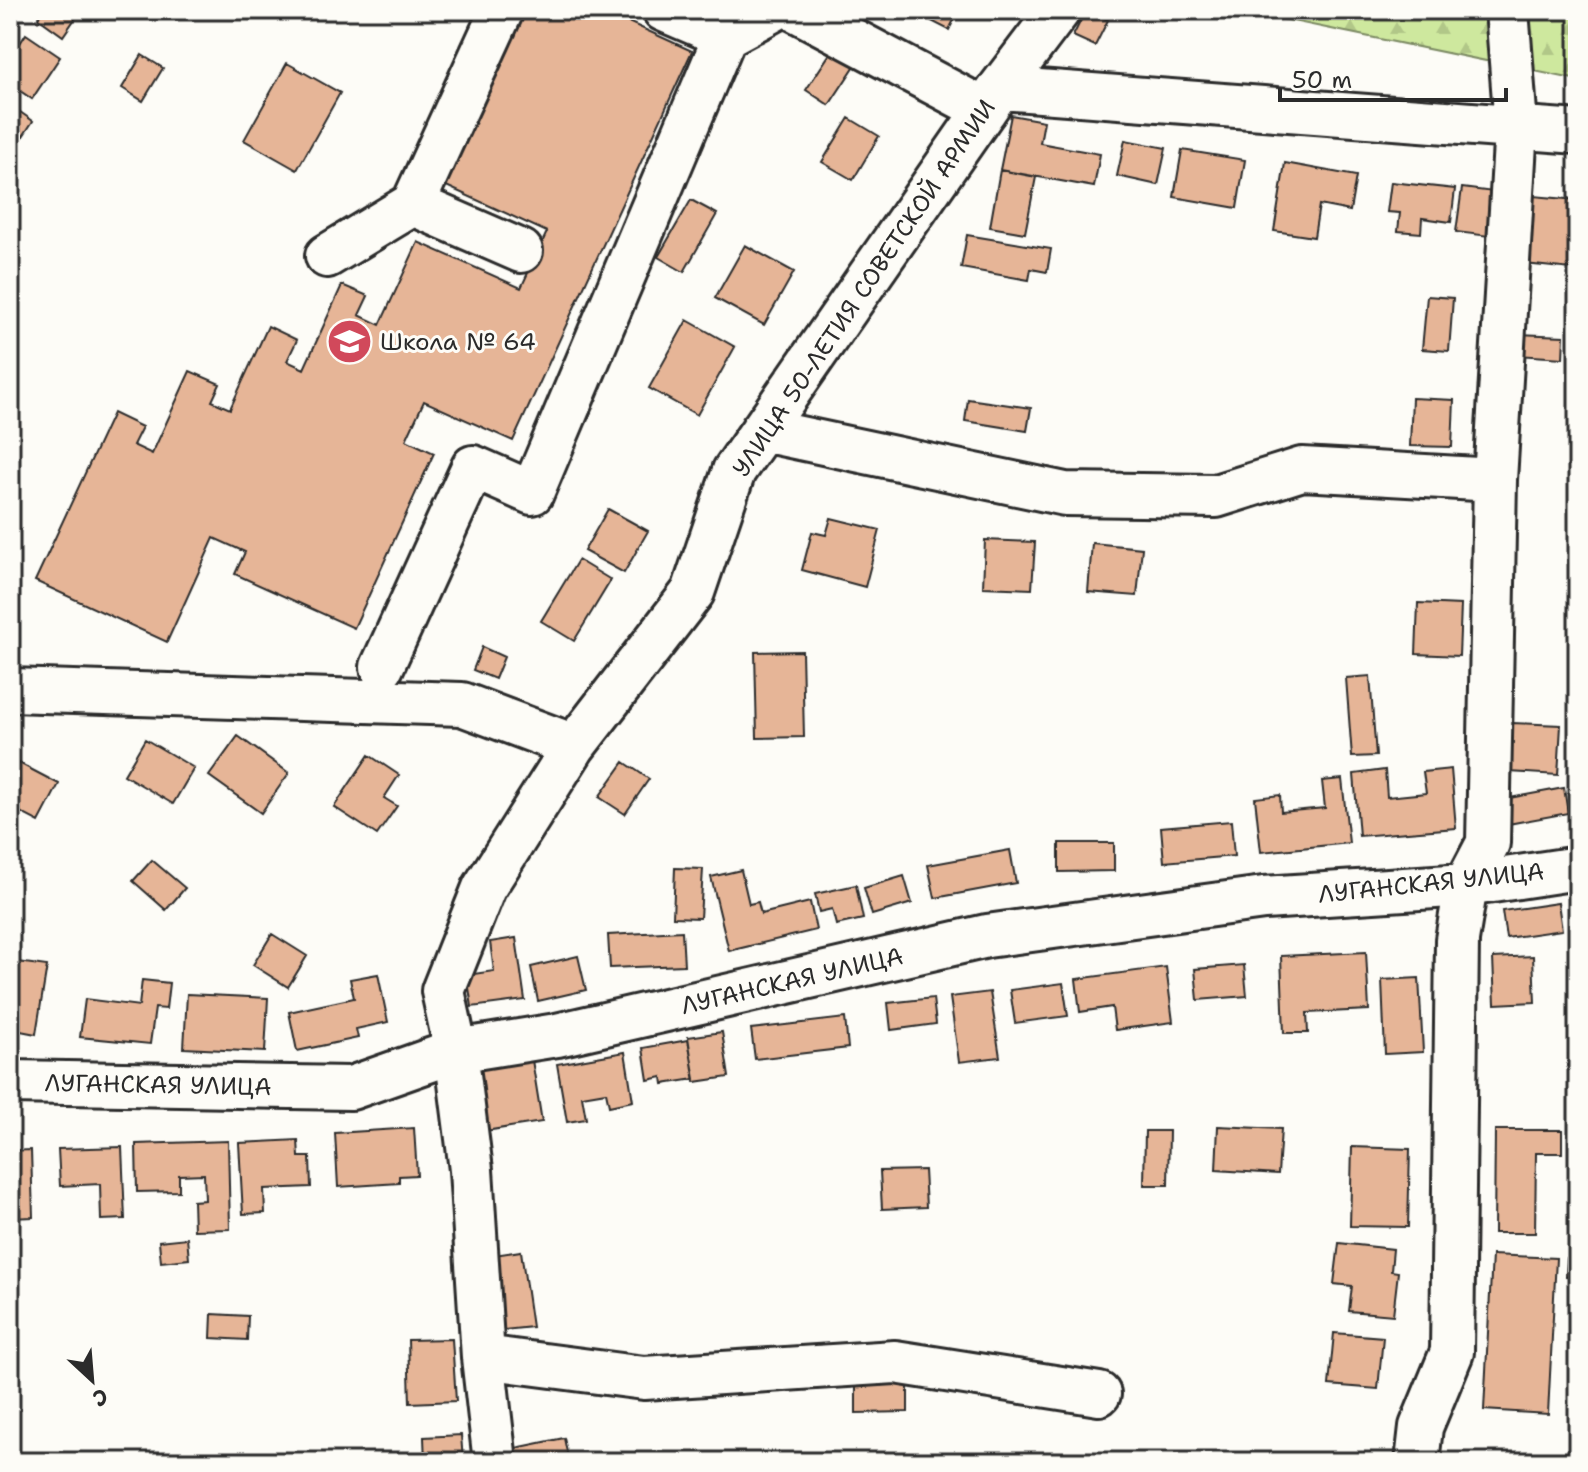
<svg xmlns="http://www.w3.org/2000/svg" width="1588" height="1472" font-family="'Shantell Sans',sans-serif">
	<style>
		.forest { fill: url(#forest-firs); stroke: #7c8a64; stroke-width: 2 }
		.building { fill: #e6b597; stroke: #2b2b2b; stroke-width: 2 }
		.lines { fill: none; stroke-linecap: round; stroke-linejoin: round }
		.minor-casing { stroke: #2b2b2b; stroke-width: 48 }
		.minor { stroke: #fdfcf7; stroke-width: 42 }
		.labels { text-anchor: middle; stroke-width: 6; stroke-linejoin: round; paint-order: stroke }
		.street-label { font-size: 24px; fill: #2b2b2b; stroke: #fdfcf7 }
		.poi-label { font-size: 24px; fill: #2b2b2b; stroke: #fdfcf7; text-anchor: start }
	</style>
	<defs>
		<pattern id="forest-firs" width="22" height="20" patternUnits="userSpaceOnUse" patternTransform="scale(2)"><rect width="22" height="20" fill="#cee89e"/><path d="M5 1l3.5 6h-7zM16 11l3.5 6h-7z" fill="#b1c788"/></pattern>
	</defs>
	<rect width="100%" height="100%" fill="#fdfcf7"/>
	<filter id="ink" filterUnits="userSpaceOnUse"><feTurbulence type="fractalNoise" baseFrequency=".0125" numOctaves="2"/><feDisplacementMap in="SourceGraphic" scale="16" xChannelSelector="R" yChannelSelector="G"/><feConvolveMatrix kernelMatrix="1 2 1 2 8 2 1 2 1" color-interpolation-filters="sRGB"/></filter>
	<g filter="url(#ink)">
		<path class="forest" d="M1239 10H1578V80Z"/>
		<path class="building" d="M43 10H81L63 36 38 18Z
			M525 10H602L692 51 513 441 424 401 406 440 434 453 354 628 235 574 245 552 214 538 167 642 35 581 113 413 142 427 133 445 152 454 190 371 220 384 212 401 230 409 268 326 297 340 287 361 304 369 342 285 368 296 359 315 380 325 418 242 521 288 547 232 444 185Z
			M910 10H959L949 30Z
			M1086 10 1108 20 1095 46 1073 36Z
			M26 34 60 57 32 99 10 84V59Z
			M833 49 856 64 829 105 806 90Z
			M142 55 163 68 143 101 122 88Z
			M287 63 340 93 297 170 244 140Z
			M10 105 33 121 10 156Z
			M1011 115 1044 121 1040 143 1100 154 1094 187 1000 170Z
			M849 118 879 136 853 180 822 162Z
			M1125 140 1166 148 1158 185 1117 176Z
			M1182 150 1245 160 1237 208 1174 197Z
			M1285 163 1356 176 1350 211 1319 205 1314 237 1274 231Z
			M1000 170 1036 177 1025 233 990 227Z
			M1391 182 1455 189 1451 222 1422 218 1421 233 1398 231 1400 213 1387 212Z
			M1462 188 1494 192 1489 236 1456 232Z
			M1533 196 1578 200V236L1574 235 1571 269 1525 264Z
			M691 200 717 214 684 272 658 257Z
			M967 235 1051 249 1047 272 1031 269 1029 280 961 268Z
			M745 245 794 272 764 325 715 298Z
			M1427 296 1453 298 1449 351 1422 349Z
			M687 320 735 347 697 415 649 388Z
			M1518 334 1564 336 1563 358 1517 355Z
			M1412 398 1454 400 1452 447 1410 446Z
			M968 399 1031 408 1027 431 965 421Z
			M608 509 648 531 624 573 584 551Z
			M831 518 880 530 865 587 802 570 812 532 826 535Z
			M985 540 1035 542 1032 589 983 587Z
			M1092 543 1142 548 1137 596 1088 592Z
			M578 560 611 580 574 641 541 621Z
			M1418 603 1461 605 1459 656 1416 654Z
			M482 647 504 657 495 679 473 670Z
			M802 651 804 737 757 738 755 652Z
			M1578 668V693L1572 669Z
			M1370 676 1376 756 1352 757 1346 678Z
			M1512 723 1561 725 1558 775 1509 772Z
			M238 736 289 773 261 813 209 776Z
			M145 739 194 768 173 804 124 775Z
			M369 755 399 775 384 798 397 806 377 835 334 807Z
			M624 762 649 779 625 814 599 797Z
			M19 763 59 784 39 822 10 807V781Z
			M1451 769 1456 828 1359 836 1354 774 1385 770 1387 797 1426 793 1423 772Z
			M1342 779 1349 843 1261 852 1255 798 1280 795 1281 812 1325 808 1322 781Z
			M1564 788 1568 813 1503 825 1499 800Z
			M1231 821 1234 856 1164 862 1161 827Z
			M1059 843H1114V871L1059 872Z
			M1010 850 1016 883 935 898 928 865Z
			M152 860 185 888 166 910 133 881Z
			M675 868 703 869 700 918 673 917Z
			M741 870 749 904 758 902 761 914 810 902 816 930 729 951 711 877Z
			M904 876 912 903 872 915 864 888Z
			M856 885 863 919 836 925 832 909 819 912 815 894Z
			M1558 903 1562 930 1506 938 1502 911Z
			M682 931 684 965 610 968 608 935Z
			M272 934 307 956 288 987 253 965Z
			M516 938 525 1000 472 1007 467 975 494 971 490 942Z
			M1366 952 1369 1010 1307 1013 1308 1033H1284L1281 956Z
			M578 956 586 990 538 1001 531 967Z
			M1533 956 1535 1002 1495 1004 1493 958Z
			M10 961 47 966 36 1034 10 1029Z
			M1244 965 1247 996 1198 1000 1195 969Z
			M1166 967 1173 1022 1115 1030 1112 1007 1080 1012 1076 979Z
			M378 974 388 1022 356 1029 358 1038 297 1051 289 1012 354 998 350 979Z
			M1419 978 1423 1052 1385 1054 1382 980Z
			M142 980 169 983 166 1009 155 1008 150 1044 80 1037 85 999 139 1006Z
			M1063 983 1068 1016 1015 1023 1010 990Z
			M990 992 1000 1057 959 1062 950 997Z
			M187 994 268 998 265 1052 184 1048Z
			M933 998 936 1024 891 1030 888 1003Z
			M845 1018 848 1048 755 1059 751 1029Z
			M722 1032 729 1077 695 1082 688 1037Z
			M688 1040 695 1079 663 1084 662 1077 648 1080 643 1048Z
			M625 1052 633 1101 609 1106 606 1092 582 1096 586 1119 567 1122 557 1064Z
			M1569 1054H1578V1088L1571 1089Z
			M532 1060 542 1122 485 1131 475 1069Z
			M1218 1126 1281 1129 1278 1174 1216 1170Z
			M414 1128 417 1175 399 1176V1183L338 1187 335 1133Z
			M1495 1130H1562V1153H1536L1535 1233H1494Z
			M1145 1131H1169L1168 1185H1144Z
			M298 1140 299 1157H310L311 1187 264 1189 265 1213 243 1214 239 1143Z
			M228 1141 230 1229 194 1230 193 1201 205 1200 204 1174 179 1175V1191L137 1192 136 1144Z
			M122 1147 125 1219 101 1220 100 1184 60 1186 58 1149Z
			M1352 1147 1410 1149 1408 1227 1350 1226Z
			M31 1150 33 1217 10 1218V1151Z
			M924 1170 926 1207 882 1209 880 1171Z
			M187 1238 189 1259 161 1262 159 1241Z
			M1339 1243 1393 1249 1391 1271 1398 1272 1393 1315 1349 1311 1352 1286 1334 1284Z
			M521 1251 532 1327 504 1330 494 1255Z
			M1492 1255 1556 1258 1548 1414 1484 1410Z
			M1567 1258H1578V1277L1566 1276Z
			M212 1314 248 1316 247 1340 211 1338Z
			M1334 1333 1383 1337 1378 1389 1329 1385Z
			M452 1339 456 1401 410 1403 408 1340Z
			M856 1376H908V1412L856 1413Z
			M461 1435 463 1461 425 1462 424 1437Z
			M564 1438 569 1462H503L501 1451Z"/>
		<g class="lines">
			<defs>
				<path id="minor" d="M796 10 985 110
					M725 36 773 10
					M1000 88 1578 132
					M413 204 521 251
					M327 256 413 204 502 10
					M762 430 1065 494 1216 496 1302 469 1495 480
					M382 667 473 467 532 493 725 36 664 10
					M10 690 462 704 574 746
					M10 1082 351 1088 456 1051 557 1035 987 936 1264 898 1466 885 1578 868
					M483 1357 644 1378 895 1362 1099 1394
					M495 1462 483 1357 471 1170 456 1051 443 991 484 888 574 746 693 592 734 471 1000 88 1059 10
					M1417 1462 1421 1427 1452 1352 1457 940 1466 885 1488 843 1495 480 1516 126 1507 10"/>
			</defs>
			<use href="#minor" class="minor-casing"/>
			<use href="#minor" class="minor"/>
		</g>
	</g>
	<defs>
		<symbol id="school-disc" viewBox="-11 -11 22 22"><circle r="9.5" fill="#d1495b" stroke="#fdfcf7"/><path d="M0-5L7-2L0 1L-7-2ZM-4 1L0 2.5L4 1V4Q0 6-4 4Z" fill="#fff"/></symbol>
	</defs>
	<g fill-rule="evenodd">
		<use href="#school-disc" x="324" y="316" width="51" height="51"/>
	</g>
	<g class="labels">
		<g class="street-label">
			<text transform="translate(864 288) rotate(-56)" y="8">УЛИЦА 50-ЛЕТИЯ СОВЕТСКОЙ АРМИИ</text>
			<text transform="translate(1431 883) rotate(-6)" y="8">ЛУГАНСКАЯ УЛИЦА</text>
			<text transform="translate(792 981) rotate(-13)" y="8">ЛУГАНСКАЯ УЛИЦА</text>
			<text transform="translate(158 1085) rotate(1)" y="8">ЛУГАНСКАЯ УЛИЦА</text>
		</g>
		<g class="poi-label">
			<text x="380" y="350">Школа № 64</text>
		</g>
	</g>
	<rect width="1588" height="1472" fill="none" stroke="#fdfcf7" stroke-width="40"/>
	<rect x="20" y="20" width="1548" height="1432" fill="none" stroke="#2b2b2b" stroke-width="3" filter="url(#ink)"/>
	<g transform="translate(92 1380) rotate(154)" stroke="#fdfcf7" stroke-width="6" paint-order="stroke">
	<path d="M0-6L14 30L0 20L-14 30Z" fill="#2b2b2b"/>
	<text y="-12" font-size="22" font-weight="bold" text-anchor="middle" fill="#2b2b2b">С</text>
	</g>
	<path d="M1280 88v12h226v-12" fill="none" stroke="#2b2b2b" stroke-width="4"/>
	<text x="1292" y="88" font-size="24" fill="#2b2b2b" stroke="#fdfcf7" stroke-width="6" paint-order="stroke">50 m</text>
</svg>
